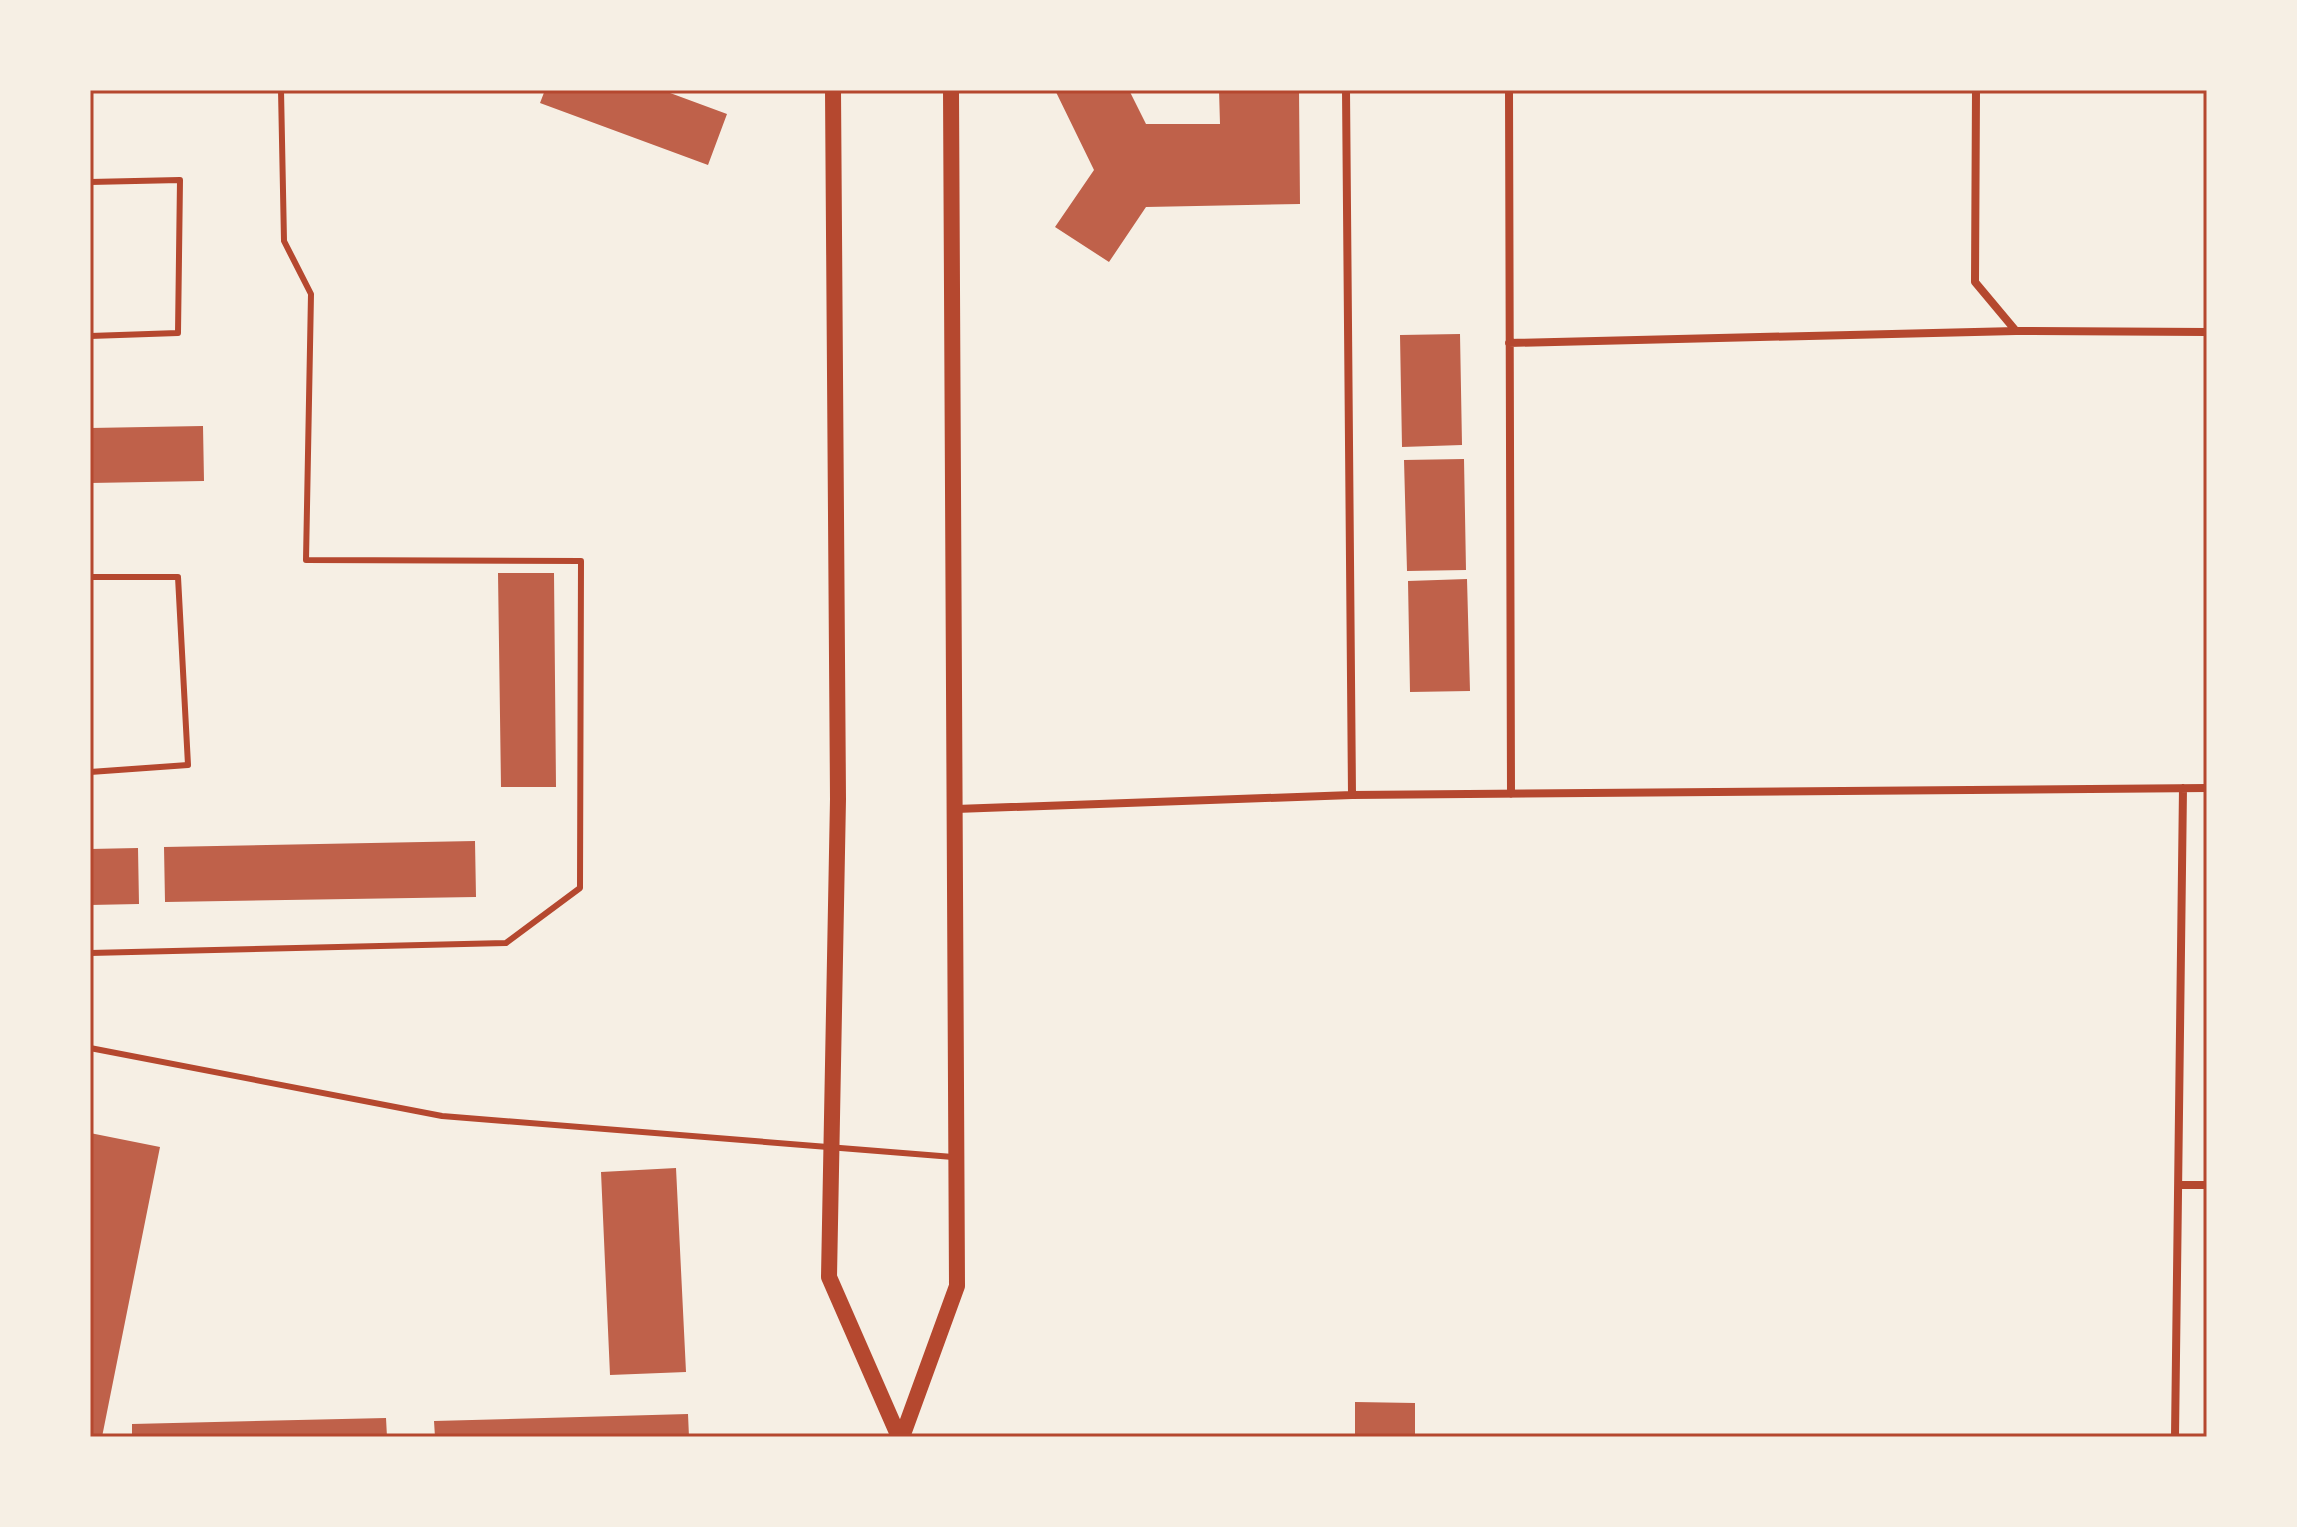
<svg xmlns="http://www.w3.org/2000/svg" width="2297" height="1527" font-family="'Source Sans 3',sans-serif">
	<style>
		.building { fill: #bf614a }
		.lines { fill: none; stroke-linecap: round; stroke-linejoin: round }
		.service { stroke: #b5482f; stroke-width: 6 }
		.minor { stroke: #b5482f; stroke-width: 8 }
		.secondary { stroke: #b5482f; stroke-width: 16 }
		.neatline { fill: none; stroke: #b5482f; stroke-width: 3 }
	</style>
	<rect width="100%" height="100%" fill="#f6efe4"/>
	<path class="building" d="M545 90H662L727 114 708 165 540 103Z
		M1055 90H1129L1146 124H1220L1219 90H1299L1300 204 1146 207 1109 262 1055 227 1094 170Z
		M1460 334 1462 445 1402 447 1400 335Z
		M203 426 204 481 90 483V428Z
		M1464 459 1466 570 1407 571 1404 460Z
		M498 573H554L556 787H501Z
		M1467 579 1470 691 1410 692 1408 581Z
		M475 841 476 897 165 902 164 847Z
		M138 848 139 904 90 905V849Z
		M90 1133 160 1147 102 1437H90Z
		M676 1168 686 1372 610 1375 601 1172Z
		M1355 1402 1415 1403V1437H1355Z
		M688 1414 689 1437H435L434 1421Z
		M386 1418 387 1437H132V1424Z"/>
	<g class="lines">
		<path class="service" d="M90 182 180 180 178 333 90 336
			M90 577H178L188 765 90 772
			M90 953 506 943 580 888 581 561 306 560 311 294 284 241 281 90
			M90 1048 442 1116 953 1157"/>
		<path class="minor" d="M1346 90 1352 795
			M1509 90 1511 794
			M1976 90 1975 282 2016 331 2207 332
			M1509 343 2016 331
			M956 809 1352 795 2207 788
			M2179 1185H2207
			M2175 1437 2183 788"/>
		<path class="secondary" d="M833 90 838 799 829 1277 899 1437
			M902 1437 957 1286 951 90"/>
	</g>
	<rect width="2297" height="1527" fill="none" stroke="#f6efe4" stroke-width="184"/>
	<rect x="92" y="92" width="2113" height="1343" class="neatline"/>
</svg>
